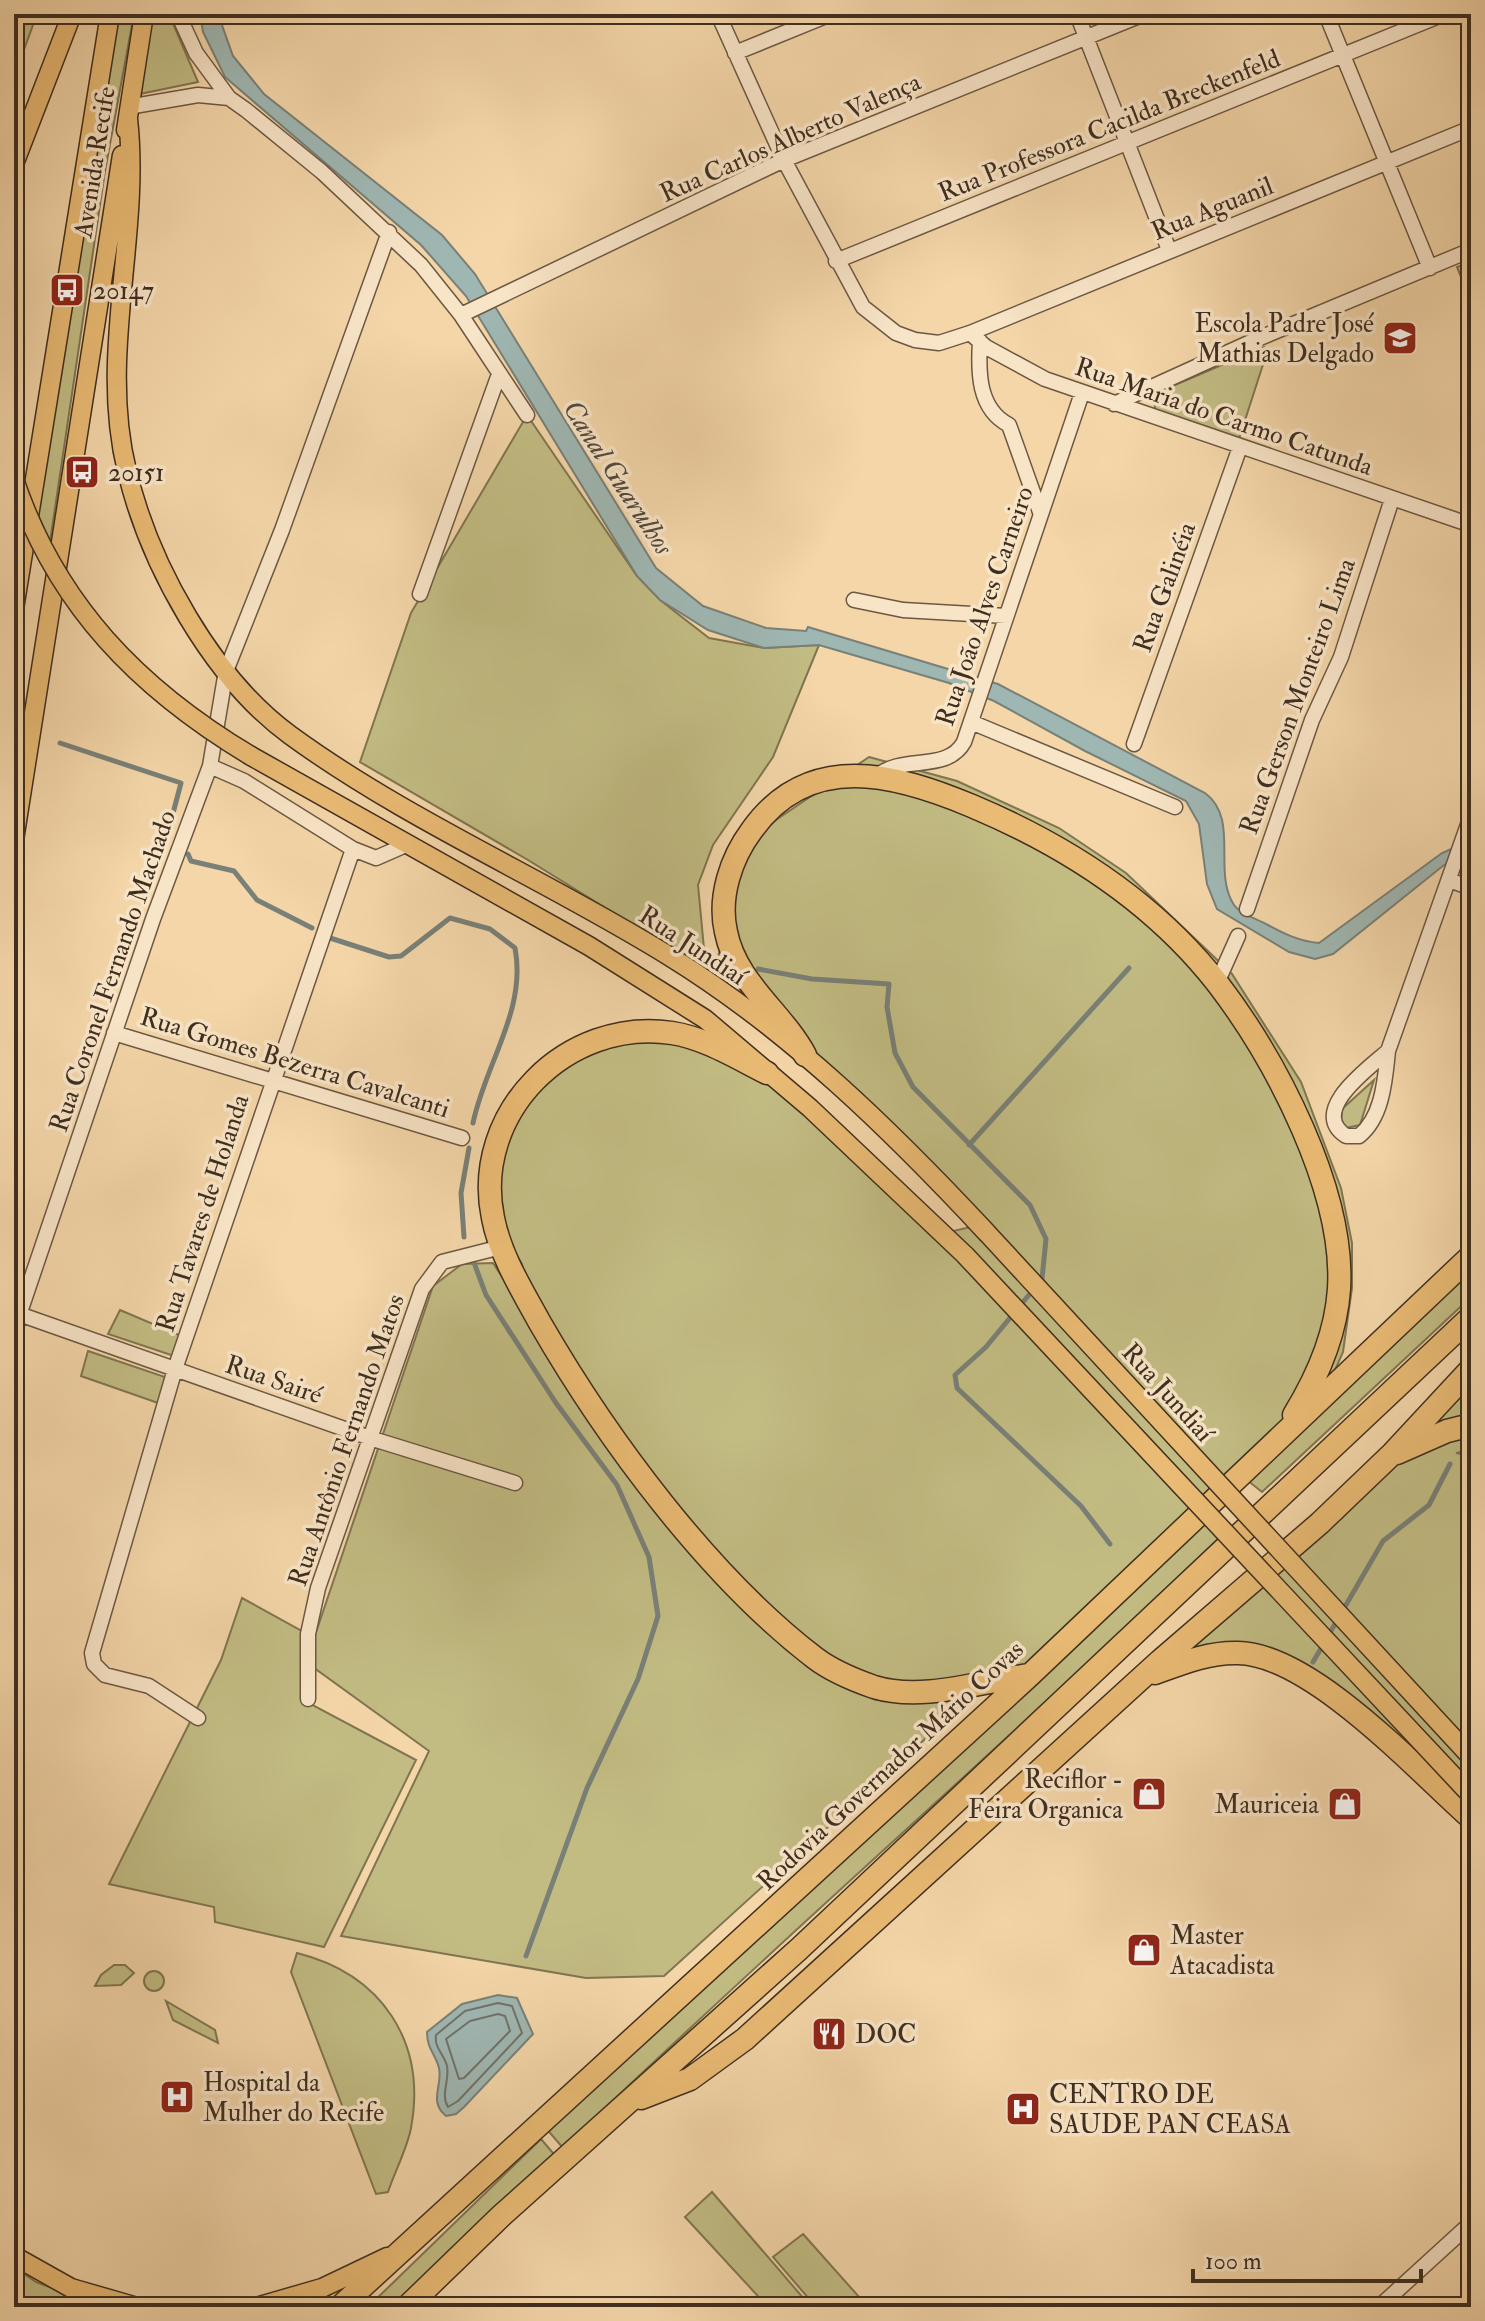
<svg xmlns="http://www.w3.org/2000/svg" width="1485" height="2321" viewBox="0 0 1485 2321" font-family="'IM FELL Double Pica',serif">
	<rect width="100%" height="100%" fill="#f4d6a9"/>
	<filter id="stains"><feTurbulence type="fractalNoise" baseFrequency=".0025" numOctaves="4"/><feColorMatrix values="0 0 0 0 .2 0 0 0 0 .09 0 0 0 0 .02 0 0 0 .5 -.17"/></filter>
	<radialGradient id="worn" r=".72"><stop offset=".6" stop-color="#630" stop-opacity="0"/><stop offset="1" stop-color="#630" stop-opacity=".3"/></radialGradient>
	<path fill="#c2bc83" stroke="#807551" stroke-width="2" d="M14,14h23l-23,63z
		M116,14h18l-29,157 -55,371 -16,-36z
		M148,14h21l29,68 -63,13z
		M1471,262v40l-14,-35z
		M1264,347l4,2 -30,93 -81,-29c-5,-8 -2,-18 6,-23z
		M527,415l110,161 23,24 49,38 55,10 55,-3 -46,112 -60,88 -15,40 8,85 -178,-110 -168,-98 51,-149z
		M869,757l88,24 102,47 67,45 106,101 69,108 40,106 11,55v45l-9,64 -19,43 -294,280 -103,16 -79,-14 -131,-113 -192,-268 -3,-32 -29,-45 -6,-78 72,-84 90,-25 119,43 177,158 30,-7 -211,-204 -47,-63 12,-34 4,-51 15,-25 25,-27z
		M1374,1080l-14,45 -14,3 -5,-6 1,-13z
		M493,1263l129,199 115,135 75,72 64,31 66,-2 36,-7 -314,285 -78,2 -245,-42 88,-185 -123,-89 127,-376 29,-22z
		M1471,1268v29l-209,195 -15,-12z
		M120,1310l59,25 -5,21 -66,-22z
		M88,1351l80,27 -10,25 -77,-27z
		M1471,1384v66l-15,3 15,3v373l-172,-164 -134,-9z
		M1202,1520l17,18c-215,208 -441,403 -656,610l-18,-21z
		M242,1598l60,33 -1,68 115,61 -92,187 -109,-25 -1,-15 -105,-23 112,-224z
		M297,1953c84,21 130,88 114,175 -4,21 -16,43 -23,64l-12,2 -85,-222z
		M114,1965h11l9,8 -13,12 -26,1 6,-11z
		M144 1981a10 10 0 1 1 20 0a10 10 0 1 1-20 0Z
		M166,2001l49,29 3,13 -45,-23z
		M541,2139l17,20 -155,148h-35z
		M712,2192l99,115h-43l-83,-90z
		M803,2234l65,73h-52l-43,-50z
		M14,2267l22,15 66,25h-88z"/>
	<path fill="#9fb7b3" stroke="#798078" stroke-width="2" d="M200,14h18l15,42 31,38 178,141 33,39 181,294 47,38 63,22 40,3 2,-4 190,57 207,109c35,26 7,78 29,112 6,9 23,14 32,19 19,10 32,17 53,19l123,-90 29,-13v13l-27,12 -111,89 -18,5 -26,-7 -72,-43 -10,-25 -8,-60 -13,-23 -101,-50 -91,-50 -45,-18 -130,-38 -55,3 -56,-18 -48,-30 -23,-24 -171,-280 -45,-51 -196,-168 -22,-45z
		M498,1995l19,3 16,36 -69,73 -8,7 -10,2c-18,-15 -3,-30 -7,-48 -4,-15 -12,-19 -12,-36l35,-28z"/>
	<g fill="none" stroke-linecap="round" stroke-linejoin="round">
		<path stroke="#6f7269" stroke-width="2" d="M498,2003l14,3 10,27 -64,68 -10,6c-8,-13 2,-26 -1,-41 -3,-12 -13,-18 -11,-31l29,-24z
			M498,2014l7,2 5,15 -46,47 -5,1 -13,-40 24,-18z"/>
		<path stroke="#798078" stroke-width="5" d="M60,743l121,40 -9,34
			M188,854l3,7 43,10 23,29 55,28
			M327,937l62,20 12,-1 49,-38 40,11 25,19c12,62 -30,116 -42,175
			M758,969l54,10 77,5 -2,23 8,46 18,34 117,118 16,34 -4,40 -56,68 -31,28 2,13 124,118 29,38
			M969,1145l160,-177
			M464,1237l-3,-44 8,-45
			M473,1260l13,35 70,108 61,82 32,72 9,59 -20,63 -51,109 -61,168
			M1328,1636l55,-95 46,-36 21,-41
			M1313,1662l10,-17"/>
		<g stroke="#6c5842" stroke-width="17">
			<path id="minor" d="M178,14l18,39 33,45
				M718,14l66,146 79,147 33,26 19,7 24,3 31,-10 501,-205
				M1077,14l92,236
				M1326,14l104,254
				M735,53l96,-39
				M128,107l70,-12 31,3 17,12 76,62 99,93 40,50 66,100
				M836,261l608,-247
				M461,315l323,-155 360,-146
				M970,333l16,14 59,32 426,146
				M980,341c-2,31 -2,68 29,84l31,87
				M1114,404l141,-64 216,-90
				M420,594l79,-220
				M854,600l49,10 103,6
				M971,722l204,85
				M1134,744l106,-297
				M210,766l34,15 109,68
				M877,776c26,-22 70,-3 87,-34l118,-349
				M1449,880l22,8
				M1247,909l65,-189 29,-63 51,-158
				M1217,983l21,-47
				M114,1033l348,105
				M1388,1051c-19,17 -80,60 -42,85h13c24,-19 26,-57 29,-85l83,-235
				M19,1314l354,125 142,44
				M14,1330l139,-411 57,-153 16,-95 56,-141 107,-298
				M308,1699v-65l10,-46 104,-299 20,-27 59,-15
				M198,1718l-49,-32 -44,-11 -11,-11 -2,-11 83,-284 178,-520 23,9 32,-14
				M1379,2307l92,-84
				M1466,2307l5,-4"/>
		</g>
		<g stroke="#3f2e1f" stroke-width="21">
			<path id="major" d="M128,119c13,117 -30,235 -1,352 22,93 85,207 163,264 118,86 255,144 379,221 120,74 223,175 318,277
				M126,130l18,-116
				M14,164l58,-150
				M14,609l96,-595
				M251,756l338,190 116,73 105,89 155,147
				M14,840l108,-685
				M14,2256l57,32 66,19
				M256,2307l66,-19 65,-31"/>
		</g>
		<g stroke="#3f2e1f" stroke-width="25">
			<path id="highway" d="M805,1055c-23,-43 -69,-72 -79,-123 -8,-35 5,-74 26,-102 57,-80 144,-56 220,-24 95,40 182,96 246,178 58,76 127,207 121,305 -3,46 -21,87 -45,126
				M767,1073c-30,-15 -62,-35 -95,-40 -105,-16 -201,80 -179,185 7,37 29,72 47,105 67,116 168,253 275,335 17,13 39,22 59,29 49,15 107,-6 156,-12
				M1397,1453l50,-22 24,-6
				M1155,1673c27,-10 54,-21 83,-20 73,1 179,117 233,165
				M641,2098l49,-19 55,-40 415,-378 160,-138 72,-69 79,-85
				M340,2307l690,-632 441,-419
				M407,2307l94,-91 298,-267 672,-632"/>
		</g>
		<use href="#minor" stroke="#f8e4c7" stroke-width="14"/>
		<use href="#major" stroke="#eabb74" stroke-width="18"/>
		<use href="#highway" stroke="#eabb74" stroke-width="22"/>
		<g stroke="#3f2e1f" stroke-width="21" stroke-linecap="butt">
			<path id="major-bridge" d="M14,479c42,126 125,210 237,277
				M987,1233l484,524
				M965,1255l506,540"/>
		</g>
		<use href="#major-bridge" stroke="#eabb74" stroke-width="18"/>
	</g>
	<defs>
		<g id="bus-square" transform="scale(1.8)"><rect x="-9" y="-9" width="18" height="18" rx="4" fill="#8f2418" stroke="#f8e4c7"/><path d="M-5-6H5V4H4V6H2V4H-2V6H-4V4H-5ZM-3.5-4V0h7V-4ZM-3.5 1.2v1.5H-2V1.2ZM2 1.2v1.5H3.5V1.2Z" fill="#fff"/></g>
		<g id="school-square" transform="scale(1.8)"><rect x="-9" y="-9" width="18" height="18" rx="4" fill="#8f2418" stroke="#f8e4c7"/><path d="M0-5L7-2L0 1L-7-2ZM-4 1L0 2.5L4 1V4Q0 6-4 4Z" fill="#fff"/></g>
		<g id="shop-square" transform="scale(1.8)"><rect x="-9" y="-9" width="18" height="18" rx="4" fill="#8f2418" stroke="#f8e4c7"/><path d="M-5-2.5h2.3a2.7 3.5 0 0 1 5.4 0H5L5.5 6h-11ZM-1.5-2.5h3a1.5 2.3 0 0 0-3 0Z" fill="#fff"/></g>
		<g id="restaurant-square" transform="scale(1.8)"><rect x="-9" y="-9" width="18" height="18" rx="4" fill="#8f2418" stroke="#f8e4c7"/><path d="M-5-6h1v4h1v-4h1v4h1v-4h1v5L-1.5 .5V6h-2V.5L-5-1ZM5-6V6H3V1.5H1.5Q1.5-4 5-6Z" fill="#fff"/></g>
		<g id="hospital-square" transform="scale(1.8)"><rect x="-9" y="-9" width="18" height="18" rx="4" fill="#8f2418" stroke="#f8e4c7"/><path d="M-5-5h3v3.5h4V-5h3V5h-3V1.5h-4V5h-3Z" fill="#fff"/></g>
	</defs>
	<g fill-rule="evenodd">
		<use href="#bus-square" x="67" y="290"/>
		<use href="#school-square" x="1400" y="338"/>
		<use href="#bus-square" x="82" y="472"/>
		<use href="#shop-square" x="1149" y="1794"/>
		<use href="#shop-square" x="1345" y="1804"/>
		<use href="#shop-square" x="1144" y="1950"/>
		<use href="#restaurant-square" x="829" y="2034"/>
		<use href="#hospital-square" x="177" y="2097"/>
		<use href="#hospital-square" x="1023" y="2109"/>
	</g>
	<g text-anchor="middle" stroke-width="7" stroke-linejoin="round" paint-order="stroke">
		<g font-size="26" fill="#3f2e1f" stroke="#f8e4c7">
			<text transform="translate(1109 125) rotate(-22)" y="9">Rua Professora Cacilda Breckenfeld</text>
			<text transform="translate(790 137) rotate(-24)" y="9">Rua Carlos Alberto Valença</text>
			<text transform="translate(94 162) rotate(-81)" y="9">Avenida Recife</text>
			<text transform="translate(1212 208) rotate(-22)" y="9">Rua Aguanil</text>
			<text transform="translate(1224 416) rotate(19)" y="9">Rua Maria do Carmo Catunda</text>
			<text transform="translate(1164 587) rotate(-70)" y="9">Rua Galinéia</text>
			<text transform="translate(984 606) rotate(-71)" y="9">Rua João Alves Carneiro</text>
			<text transform="translate(1297 696) rotate(-70)" y="9">Rua Gerson Monteiro Lima</text>
			<text transform="translate(693 945) rotate(33)" y="9">Rua Jundiaí</text>
			<text transform="translate(112 971) rotate(-71)" y="9">Rua Coronel Fernando Machado</text>
			<text transform="translate(295 1062) rotate(17)" y="9">Rua Gomes Bezerra Cavalcanti</text>
			<text transform="translate(202 1213) rotate(-72)" y="9">Rua Tavares de Holanda</text>
			<text transform="translate(274 1379) rotate(19)" y="9">Rua Sairé</text>
			<text transform="translate(1168 1392) rotate(48)" y="9">Rua Jundiaí</text>
			<text transform="translate(346 1440) rotate(-71)" y="9">Rua Antônio Fernando Matos</text>
			<text transform="translate(890 1765) rotate(-43)" y="9">Rodovia Governador Mário Covas</text>
		</g>
		<g font-size="26" fill="#3f2e1f" stroke="#f8e4c7" text-anchor="start">
			<text x="93" y="299">20147</text>
			<text x="1374" y="332" text-anchor="end">Escola Padre José<tspan x="1374" dy="30">Mathias Delgado</tspan></text>
			<text x="108" y="481">20151</text>
			<text x="1123" y="1788" text-anchor="end">Reciflor -<tspan x="1123" dy="30">Feira Organica</tspan></text>
			<text x="1319" y="1813" text-anchor="end">Mauriceia</text>
			<text x="1170" y="1944">Master<tspan x="1170" dy="30">Atacadista</tspan></text>
			<text x="855" y="2043">DOC</text>
			<text x="203" y="2091">Hospital da<tspan x="203" dy="30">Mulher do Recife</tspan></text>
			<text x="1049" y="2103">CENTRO DE<tspan x="1049" dy="30">SAUDE PAN CEASA</tspan></text>
		</g>
		<g font-size="28" font-style="italic" fill="#52493d" stroke="#f8e4c7">
			<text transform="translate(619 477) rotate(57)" y="10">Canal Guarulhos</text>
		</g>
	</g>
	<rect width="1485" height="2321" fill="none" stroke="#f4d6a9" stroke-width="48"/>
	<rect x="16" y="16" width="1453" height="2289" fill="none" stroke="#3f2e1f" stroke-width="4"/>
	<rect x="24" y="24" width="1437" height="2273" fill="none" stroke="#3f2e1f" stroke-width="2"/>
	<path d="M1193 2269v12h228v-12" fill="none" stroke="#3f2e1f" stroke-width="4"/>
	<text x="1205" y="2269" font-size="24" fill="#3f2e1f" stroke="#f8e4c7" stroke-width="6" paint-order="stroke">100 m</text>
	<rect width="100%" height="100%" filter="url(#stains)"/>
	<rect width="100%" height="100%" fill="url(#worn)"/>
</svg>
